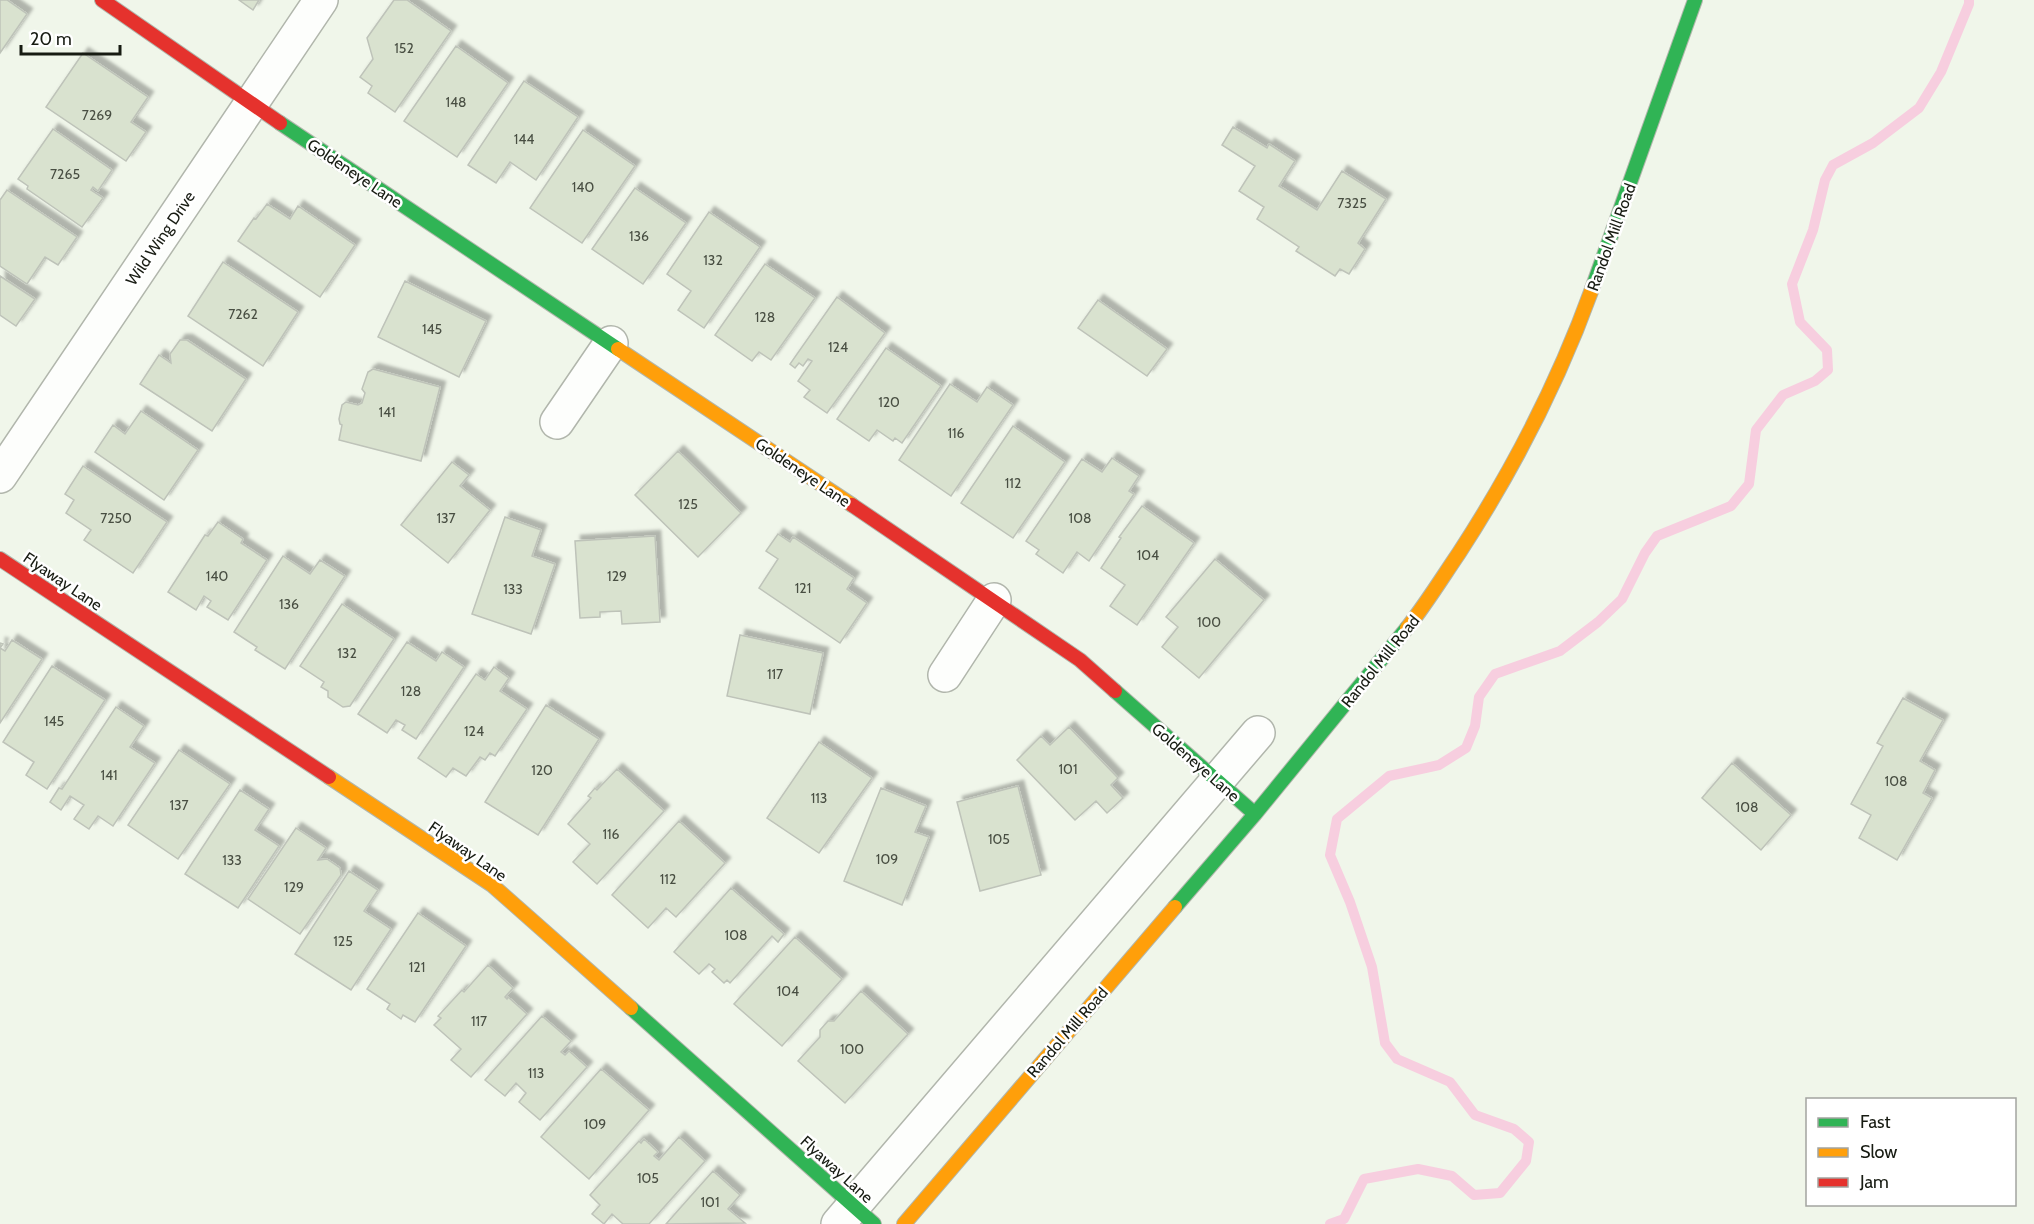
<svg xmlns="http://www.w3.org/2000/svg" width="2034" height="1224" viewBox="0 0 2034 1224" font-family="Cabin,sans-serif">
	<defs>
		<filter id="shadow"><feDropShadow dx="5.5" dy="-5.5" stdDeviation="1.5" flood-color="#0004"/></filter>
	</defs>
	<rect width="100%" height="100%" fill="#f0f6ea"/>
	<g fill="none" stroke-linecap="round" stroke-linejoin="round">
		<path stroke="#f7cedf" stroke-width="10" d="M1330,1224l14,-5 20,-40 54,-10 34,7 22,19 26,-2 26,-32 3,-19 -15,-13 -39,-14 -25,-33 -53,-23 -12,-16 -13,-76 -22,-65 -20,-47 7,-36 52,-43 50,-11 27,-17 9,-22 4,-29 16,-23 65,-23 38,-29 24,-23 23,-46 12,-17 74,-30 18,-22 7,-54 27,-35 32,-14 13,-11 -1,-20 -27,-28 -8,-38 21,-54 12,-50 8,-15 40,-22 46,-35 22,-36 28,-68v-4"/>
	</g>
	<path fill="#d9e2cf" stroke="#bec3b9" stroke-width="1.5" filter="url(#shadow)" d="M0,0h7l20,14 -27,39z
		M239,0h20l-6,10z
		M394,0h13l44,31 -56,81 -27,-19 4,-7 -12,-9 13,-18 -6,-21z
		M456,46l52,37 -51,74 -53,-36z
		M83,53l65,44 -17,25 15,10 -20,29 -80,-54z
		M524,81l54,36 -42,63 -26,-18 -14,21 -28,-18z
		M1233,127l34,21 2,-4 26,17 -16,25 38,24 25,-39 44,28 -28,44 7,6 -16,25 -9,-5 -5,7 -39,-25 3,-4 -42,-28 7,-12 -25,-16 16,-25 -33,-21z
		M53,129l59,41 -14,21 -5,-4 -2,3 12,8 -21,29 -55,-38 1,-3 -10,-7z
		M583,130l52,36 -53,77 -52,-35z
		M635,188l51,35 -43,61 -51,-35z
		M7,190l70,47 -19,28 -13,-8 -18,27 -27,-18v-66z
		M267,204l23,15 8,-13 57,39 -35,52 -82,-56 16,-23 2,1z
		M709,212l51,35 -56,81 -26,-18 13,-19 -24,-17z
		M223,262l75,50 -35,54 -75,-50z
		M765,264l50,34 -44,62 -12,-8 -7,9 -37,-26z
		M0,276l35,23 -19,27 -16,-11z
		M405,281l81,40 -27,56 -81,-40z
		M837,297l48,36 -58,80 -23,-16 6,-7 -12,-9 14,-20 -4,-2 -5,7 -4,-3 -4,5 -5,-4z
		M1098,300l69,49 -20,27 -69,-48z
		M180,340h7l59,39 -34,52 -72,-47 19,-29 12,8 -1,-9z
		M886,348l55,38 -39,57 -7,-5 -2,3 -16,-11 -8,11 -32,-22z
		M373,369l67,18 -19,74 -82,-21 3,-15 -2,-1 -1,-5 3,-14 4,-3 12,3 4,-2 3,-10 -3,-4 6,-17z
		M950,384l27,18 10,-15 26,18 -62,91 -52,-36z
		M141,411l57,39 -34,50 -69,-48 18,-27 12,9z
		M1013,426l52,36 -52,76 -52,-35z
		M678,451l63,62 -43,44 -63,-62z
		M1112,458l27,18 -10,15 5,3 -45,67 -12,-9 -14,21 -27,-19 3,-4 -13,-9 56,-82 20,13z
		M452,462l17,13 -9,11 30,24 -42,53 -47,-38z
		M83,466l84,56 -34,51 -49,-33 7,-10 -25,-17 8,-13 -9,-6z
		M1142,506l52,37 -57,82 -27,-19 15,-21 -24,-17 20,-30 -2,-1z
		M505,517l36,13 -9,26 23,8 -24,70 -59,-20z
		M218,522l25,17 -2,4 26,17 -39,60 -21,-13 4,-6 -7,-5 -8,14 -28,-18 37,-57 3,1z
		M778,534l12,8 3,-5 61,41 -7,11 20,14 -27,40 -81,-55 19,-29 -12,-8z
		M655,536l5,86 -38,2 -1,-13 -21,1v5l-20,1 -5,-77z
		M283,556l27,18 10,-14 25,16 -60,93 -30,-19 2,-3 -23,-15z
		M1215,559l49,41 -65,78 -37,-31 16,-20 -12,-10z
		M342,604l52,35 -44,67 -7,1 -15,-10v-6l-7,-4 3,-5 -24,-16z
		M740,635l83,18 -13,61 -83,-18z
		M12,640l30,19 -42,64v-80l3,1 -3,4 5,3z
		M407,642l29,19 6,-9 22,15 -48,72 -14,-9 3,-5 -9,-5 -9,13 -29,-19z
		M52,666l53,34 -58,89 -21,-14 8,-13 -31,-20z
		M494,667l15,11 -9,13 27,18 -32,47 -5,-3 -5,7 -5,-3 -14,19 -13,-8 -7,9 -28,-19 58,-84 9,6z
		M1903,698l40,22 -23,41 15,9 -12,23 9,5 -35,62 -38,-22 12,-23 -20,-11 32,-58 -6,-3z
		M546,705l53,34 -61,96 -53,-33z
		M116,707l28,19 -14,21 25,16 -42,63 -15,-10 -9,13 -15,-10 10,-14 -14,-9 -9,14 -11,-8 9,-14 3,1z
		M1069,727l49,51 -7,7 12,13 -16,15 -11,-12 -21,19 -58,-60 24,-24 9,9z
		M819,742l53,36 -53,75 -52,-35z
		M179,750l51,34 -52,75 -50,-34z
		M1732,763l59,52 -30,35 -59,-52z
		M617,769l47,42 -67,73 -24,-22 17,-18 -22,-20 23,-26 -3,-2 7,-8 2,2z
		M1018,786l23,89 -61,16 -23,-89z
		M881,788l45,18 -11,26 14,5 -27,68 -58,-24z
		M240,790l29,19 -14,21 24,16 -41,62 -53,-34z
		M679,821l46,42 -49,54 -10,-9 -18,20 -36,-33z
		M296,828l30,20 -8,12 9,-1 13,9 1,7 -41,59 -52,-35z
		M349,871l29,19 -14,21 27,18 -40,61 -56,-36z
		M731,888l53,46 -6,8 -6,-6 -42,47 -3,-3 -3,3 -12,-11 3,-3 -6,-5 -10,10 -25,-22z
		M418,913l48,33 -51,76 -12,-7 -2,4 -14,-10 3,-5 -23,-15z
		M795,937l47,42 -60,67 -48,-42z
		M488,965l25,23 -8,9 2,2 1,-2 19,17 -56,63 -20,-17 10,-11 -27,-24 7,-7 -3,-2 24,-26 2,2z
		M861,991l47,43 -63,69 -47,-42 22,-24v-7l8,-9h6z
		M542,1016l29,25 -10,11 4,3 4,-4 18,16 -47,53 -21,-18 7,-9 -10,-10 -11,13 -20,-16z
		M601,1069l48,41 -60,69 -48,-42z
		M679,1137l26,24 -56,63h-26l-11,-10 -8,10 -12,-10 8,-9 -10,-10 49,-54 2,2 3,-4 14,13 -4,4 5,4z
		M713,1171l27,24 -12,14 17,14 -79,1z"/>
	<g fill="none" stroke-linecap="round" stroke-linejoin="round">
		<g stroke="#b1b6ac" stroke-width="36">
			<path id="street" d="M557,422l54,-79
				M0,476l321,-476
				M945,675l49,-75
				M838,1224l420,-491"/>
		</g>
		<g stroke="#b1b6ac" stroke-width="16">
			<path id="fast" d="M280,123l338,226
				M1592,289l103,-289
				M1115,691l140,123
				M1175,907l80,-93 152,-186
				M631,1008l243,216"/>
		</g>
		<g stroke="#b1b6ac" stroke-width="16">
			<path id="slow" d="M618,349l234,156
				M1407,628c19,-24 35,-50 52,-75 54,-83 99,-170 133,-264
				M329,777l163,108 139,123
				M904,1224l271,-317"/>
		</g>
		<g stroke="#b1b6ac" stroke-width="16">
			<path id="jam" d="M102,0l178,123
				M852,505l228,155 35,31
				M0,559l329,218"/>
		</g>
		<use href="#street" stroke="#fdfefc" stroke-width="33"/>
		<use href="#fast" stroke="#30b455" stroke-width="14"/>
		<use href="#slow" stroke="#ff9f0a" stroke-width="14"/>
		<use href="#jam" stroke="#e5322d" stroke-width="14"/>
	</g>
	<g text-anchor="middle" stroke-width="5" stroke-linejoin="round" paint-order="stroke">
		<g font-size="14" fill="#484e42">
			<text x="404" y="53">152</text>
			<text x="456" y="107">148</text>
			<text x="97" y="120">7269</text>
			<text x="524" y="144">144</text>
			<text x="65" y="179">7265</text>
			<text x="583" y="192">140</text>
			<text x="1352" y="208">7325</text>
			<text x="639" y="241">136</text>
			<text x="713" y="265">132</text>
			<text x="243" y="319">7262</text>
			<text x="765" y="322">128</text>
			<text x="432" y="334">145</text>
			<text x="838" y="352">124</text>
			<text x="889" y="407">120</text>
			<text x="387" y="417">141</text>
			<text x="956" y="438">116</text>
			<text x="1013" y="488">112</text>
			<text x="688" y="509">125</text>
			<text x="116" y="523">7250</text>
			<text x="446" y="523">137</text>
			<text x="1080" y="523">108</text>
			<text x="1148" y="560">104</text>
			<text x="217" y="581">140</text>
			<text x="617" y="581">129</text>
			<text x="803" y="593">121</text>
			<text x="513" y="594">133</text>
			<text x="289" y="609">136</text>
			<text x="1209" y="627">100</text>
			<text x="347" y="658">132</text>
			<text x="775" y="679">117</text>
			<text x="411" y="696">128</text>
			<text x="54" y="726">145</text>
			<text x="474" y="736">124</text>
			<text x="1068" y="774">101</text>
			<text x="542" y="775">120</text>
			<text x="109" y="780">141</text>
			<text x="1896" y="786">108</text>
			<text x="819" y="803">113</text>
			<text x="179" y="810">137</text>
			<text x="1747" y="812">108</text>
			<text x="611" y="839">116</text>
			<text x="999" y="844">105</text>
			<text x="887" y="864">109</text>
			<text x="232" y="865">133</text>
			<text x="668" y="884">112</text>
			<text x="294" y="892">129</text>
			<text x="736" y="940">108</text>
			<text x="343" y="946">125</text>
			<text x="417" y="972">121</text>
			<text x="788" y="996">104</text>
			<text x="479" y="1026">117</text>
			<text x="852" y="1054">100</text>
			<text x="536" y="1078">113</text>
			<text x="595" y="1129">109</text>
			<text x="648" y="1183">105</text>
			<text x="710" y="1207">101</text>
		</g>
		<g font-size="16" fill="#171b12" stroke="#fff">
			<text transform="translate(355 173) rotate(34)" y="6">Goldeneye Lane</text>
			<text transform="translate(1611 237) rotate(-70)" y="6">Randol Mill Road</text>
			<text transform="translate(160 238) rotate(-56)" y="6">Wild Wing Drive</text>
			<text transform="translate(803 472) rotate(34)" y="6">Goldeneye Lane</text>
			<text transform="translate(63 581) rotate(34)" y="6">Flyaway Lane</text>
			<text transform="translate(1380 661) rotate(-51)" y="6">Randol Mill Road</text>
			<text transform="translate(1196 762) rotate(41)" y="6">Goldeneye Lane</text>
			<text transform="translate(468 851) rotate(35)" y="6">Flyaway Lane</text>
			<text transform="translate(1067 1032) rotate(-49)" y="6">Randol Mill Road</text>
			<text transform="translate(837 1169) rotate(42)" y="6">Flyaway Lane</text>
		</g>
	</g>
	<rect x="1806" y="1098" width="210" height="108" fill="#ffffff" stroke="#a2a4a0" stroke-width="1.5"/>
	<rect x="1818" y="1118" width="30" height="9" fill="#30b455" stroke="#a2a4a0" stroke-width="1.5"/>
	<text x="1860" y="1128" font-size="18" fill="#171b12">Fast</text>
	<rect x="1818" y="1148" width="30" height="9" fill="#ff9f0a" stroke="#a2a4a0" stroke-width="1.5"/>
	<text x="1860" y="1158" font-size="18" fill="#171b12">Slow</text>
	<rect x="1818" y="1178" width="30" height="9" fill="#e5322d" stroke="#a2a4a0" stroke-width="1.5"/>
	<text x="1860" y="1188" font-size="18" fill="#171b12">Jam</text>
	<path d="M21 45v9h99v-9" fill="none" stroke="#171b12" stroke-width="3"/>
	<text x="30" y="45" font-size="18" fill="#171b12" stroke="#ffffff" stroke-width="4.5" paint-order="stroke">20 m</text>
</svg>
